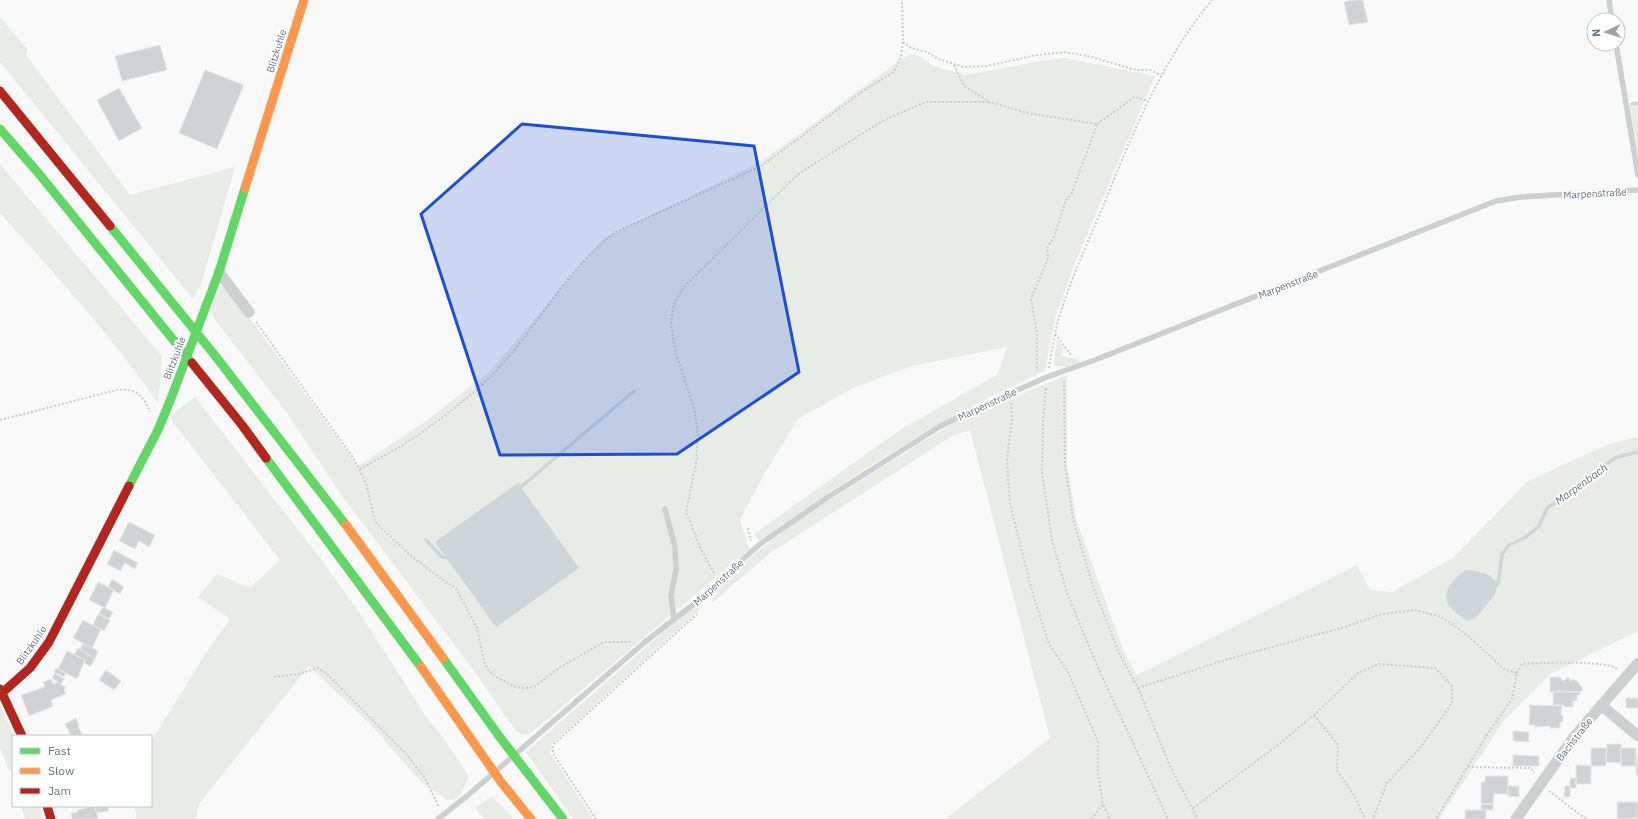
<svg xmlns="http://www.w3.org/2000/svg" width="1638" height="819" viewBox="0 0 1638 819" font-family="'IBM Plex Sans',sans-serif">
	<rect width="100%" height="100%" fill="#f9f9f9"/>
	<path fill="#e8ebe6" d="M0,17l28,33 -2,5 104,140 105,-28 -34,118 -8,14 -193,-237z
		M909,54h5l7,3 12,9 32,9 76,-14 23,-3 91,18 -80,187 -20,55 -10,53c-102,45 -195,106 -286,170l-5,-7 146,-104 98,-56 9,-27 -95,19 -57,21 -57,32 -35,57 -23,44 9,29 -218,184 -8,2 -7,-4 -45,-64 -129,-171 -58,-87 -71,-92 -1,-9 8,-21 6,-1 132,180 67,-44 65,-51 114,-133 158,-77z
		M1638,103v54l-9,-52z
		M0,164l162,192 -4,47c-47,-68 -103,-129 -158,-190z
		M1057,340l6,7 -2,9 17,3 2,3 -13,5 -14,-2z
		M1067,375v89l9,55 48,133 13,23 220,-110 13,25 22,2 61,-34 75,-77 81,-37 29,-7v194l-88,43 -47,48 -64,97h-494l105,-81 -80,-308 -18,6 -182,117 -58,50v-4l11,-16 34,-31 34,-27 27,-18 138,-86z
		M195,397l125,161 39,54 68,106 17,21 25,37 -9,20 -7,4 -7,-1 -25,-17 -48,-55 -64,-61 -110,138 -3,15h-61l2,-1 -3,-12h17v-65l57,-91 22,-31 -32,-22 19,-23 33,14 30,-28 -111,-143z
		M702,607l-6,6 -145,132 -1,8 43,66h-20l-47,-67 158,-138 8,-5z
		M0,704l14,32h-1v34h-4l-9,-22z
		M492,796l22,23h-29l-10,-11z
		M21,806h19l3,13h-18z"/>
	<path fill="#ced6d9" d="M518,483l61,85 -83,59 -61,-85z
		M1466,570c16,2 22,2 32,14l-3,10 -19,24 -9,3c-6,-5 -15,-10 -19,-17 -7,-14 9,-28 18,-34z"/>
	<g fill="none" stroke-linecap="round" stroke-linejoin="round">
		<path stroke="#ced6d9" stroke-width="3.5" d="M1632,104l6,-1
			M520,492l1,-5 113,-96
			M426,540l16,17 9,1
			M1498,584l4,-30 7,-9 17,-8 13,-11 8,-18 23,-15 7,-8 17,-13 23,-15 21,-5"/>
	</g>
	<path fill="#d0d2d3" stroke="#e8e8e8" d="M1354,0h9l5,22 -19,3 -5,-23z
		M160,45l7,25 -45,11 -7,-25z
		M205,70l39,15 -27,64 -38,-16z
		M119,88l23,40 -23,13 -22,-41z
		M129,522l26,13 -6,12 -10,-6 -4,8 -16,-8z
		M114,550l24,13 -3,6 -10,-6 -5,8 -13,-7z
		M112,579l12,8 -4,7 -12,-7z
		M98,582l16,8 -9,18 -16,-8z
		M103,607l10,5 -4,7 -10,-5z
		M98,614l12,6 -6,11 -11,-6z
		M83,620l18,9 -9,19 -19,-10z
		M83,643l15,8 -3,8 -15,-10z
		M78,648l17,11 -5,8 -6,-5 1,-2 -11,-5z
		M67,651l18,9 -8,19 -19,-10z
		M56,668l10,5 -2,4 -10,-5z
		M106,670l15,11 -7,9 -15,-10z
		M55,673l9,6 -3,5 -9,-6z
		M1550,677h10l3,4 5,-4 3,4 1,-2 5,2 6,8 -3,3h-30z
		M51,679l2,5 5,-2 8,6 -2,1 2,5 -15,6 2,6 -4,2 -20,8 -8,-21 24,-8 -2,-5z
		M1553,691l24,1h3v3h-3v6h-4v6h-9v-2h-11z
		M1626,698h12v10h-12z
		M1530,705l32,1 -1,9h2v7h-3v6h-10v-2l-15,1v-2h-6z
		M76,718l3,7 -1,1 5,10h-12l-6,-12z
		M1513,731l16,1v10l-16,-1z
		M1607,744h14v19l-15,-1z
		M1591,748h15v18h-15z
		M1621,748h15v18h-15z
		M1513,755l26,1v10h-26z
		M1636,757h2v18h-2z
		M1576,765l15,1v18h-15z
		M1485,776h23v18h-14l-1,10h-12v-22h4z
		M1570,778h6v10h-6z
		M1508,786h11v11l-11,-1z
		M1565,786h5v11h-6z
		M1617,802h21v16l-21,1z
		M1481,804h12v6h-12z
		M95,806l3,13h-26l-1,-6 7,-1 -1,-2z
		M95,806h13l1,5 -13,2z
		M1465,810h21v9h-21z"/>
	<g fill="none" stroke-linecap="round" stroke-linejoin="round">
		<path stroke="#cbcccd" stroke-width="2" stroke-dasharray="2 2" stroke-linecap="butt" d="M903,42l8,6 16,4 11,7 26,8 22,-1 51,-11 27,-3 28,5 44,13h14l11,5
			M954,65l10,21 26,16 37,11 70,11 -25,69 -6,7 -12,37 -7,11 1,10 -17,41 6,34v38
			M1097,124l38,-27 13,4
			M256,322l98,137 12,24 9,39 35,33 31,24 15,9 21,40 8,37 5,7 8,6 15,8 10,2 11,-1 25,-19 45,-26h26
			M1055,334l17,22
			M1049,368c3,-18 6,-37 11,-54 12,-38 29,-74 44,-110 29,-72 58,-144 108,-204
			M1064,381l1,84 8,54 19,65 27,69 19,35 32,78 28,53
			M1046,388l-3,33 -1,52 10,67 14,50 29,71 73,158
			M1011,403l1,16 -5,41 3,44 22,87 17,53 19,28 30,70v32l5,30
			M0,420l116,-30c19,-2 27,4 34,22
			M360,469c19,-11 40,-21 58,-34 31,-22 65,-48 90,-77 34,-41 63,-92 106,-125l147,-67 102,-75 28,-17 5,-6 5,-12 2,-14 -1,-42
			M748,528l3,13
			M714,573l-13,-24 -15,-37 10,-49 2,-30 -4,-25 -19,-58 -4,-26 2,-16 5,-12 7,-10 113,-112 86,-54 42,-18h64
			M1517,673l5,-9c16,-1 86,-4 95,5
			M274,677l25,-3 19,-6 8,5 81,82 18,23 14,29
			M1138,688l87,-28 120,-33 37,-13 33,-4 26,7 17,11 18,15 28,26 13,4 -5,26 -26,37 -50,83
			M1314,715l24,30 -1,25 18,27 10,22
			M1468,767l63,1 3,5
			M1549,791l37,28
			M1193,808l85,-63 36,-30 44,-42 21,-9 56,4 17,18v17l-31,44 -34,36 -14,36
			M596,819l-42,-64 -2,-7 2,-4 143,-130
			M1092,819l11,-15 7,15"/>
		<path stroke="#cecfd0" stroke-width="5.5" d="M1609,0l3,20
			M1616,44l22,131
			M665,509l10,38 1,22 -5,27 3,24
			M438,819l29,-23 178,-154 59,-46 14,-15 42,-37 65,-45 114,-72 23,-12 85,-38 48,-17 401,-159 25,-4 117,-7"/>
		<path stroke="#cecfd0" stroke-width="11" d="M219,272l30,40
			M1601,705l37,31
			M1516,819l58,-82 64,-74"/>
		<path stroke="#63d668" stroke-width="9" d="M0,129l40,46 152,188
			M110,226l103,127 133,172
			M266,458l155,209
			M129,486l29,-56 12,-29 49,-129 26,-84
			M443,658l56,78 64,83"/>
		<path stroke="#ff974d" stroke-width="9" d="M245,188l59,-188
			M346,525l97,133
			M421,667l80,115 30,37"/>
		<path stroke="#b3261e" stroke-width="9" d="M0,91l110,135
			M192,363l50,62 24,33
			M0,689l22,47
			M2,693l28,-25 19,-26 80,-156
			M47,806l4,13"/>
	</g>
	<path fill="#1d4ed8" fill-opacity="0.2" stroke="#1d4ed8" stroke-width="3" stroke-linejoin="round" d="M522,124l232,22 45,226 -122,82 -177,1 -79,-241z"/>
	<g text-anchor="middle" stroke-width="4" stroke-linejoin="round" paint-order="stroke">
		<g font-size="10" fill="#657683" stroke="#fff">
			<text transform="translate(276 51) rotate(-73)" y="4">Blitzkuhle</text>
			<text transform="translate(1595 193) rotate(-3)" y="4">Marpenstraße</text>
			<text transform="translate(1288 284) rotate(-21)" y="4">Marpenstraße</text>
			<text transform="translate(174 358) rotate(-69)" y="4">Blitzkuhle</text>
			<text transform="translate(987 404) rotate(-25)" y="4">Marpenstraße</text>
			<text transform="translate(718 582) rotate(-42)" y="4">Marpenstraße</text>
			<text transform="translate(31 645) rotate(-55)" y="4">Blitzkuhle</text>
			<text transform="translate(1574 739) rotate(-52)" y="4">Bachstraße</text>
		</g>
		<g font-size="11" font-style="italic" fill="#60757c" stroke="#fff">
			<text transform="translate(1581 484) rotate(-36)" y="4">Marpenbach</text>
		</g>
	</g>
	<rect x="12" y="735" width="140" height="72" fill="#ffffff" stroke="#c1c8cd"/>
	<rect x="20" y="748" width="20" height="6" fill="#63d668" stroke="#c1c8cd"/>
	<text x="48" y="755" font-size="12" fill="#657683">Fast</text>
	<rect x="20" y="768" width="20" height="6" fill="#ff974d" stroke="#c1c8cd"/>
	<text x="48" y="775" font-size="12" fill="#657683">Slow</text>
	<rect x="20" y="788" width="20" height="6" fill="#b3261e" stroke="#c1c8cd"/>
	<text x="48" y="795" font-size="12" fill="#657683">Jam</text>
	<g transform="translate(1606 32) rotate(266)"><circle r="19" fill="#ffffff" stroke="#c1c8cd"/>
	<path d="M0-3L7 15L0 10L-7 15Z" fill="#99a4ac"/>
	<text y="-6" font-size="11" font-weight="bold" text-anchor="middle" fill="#657683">N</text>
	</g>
</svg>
